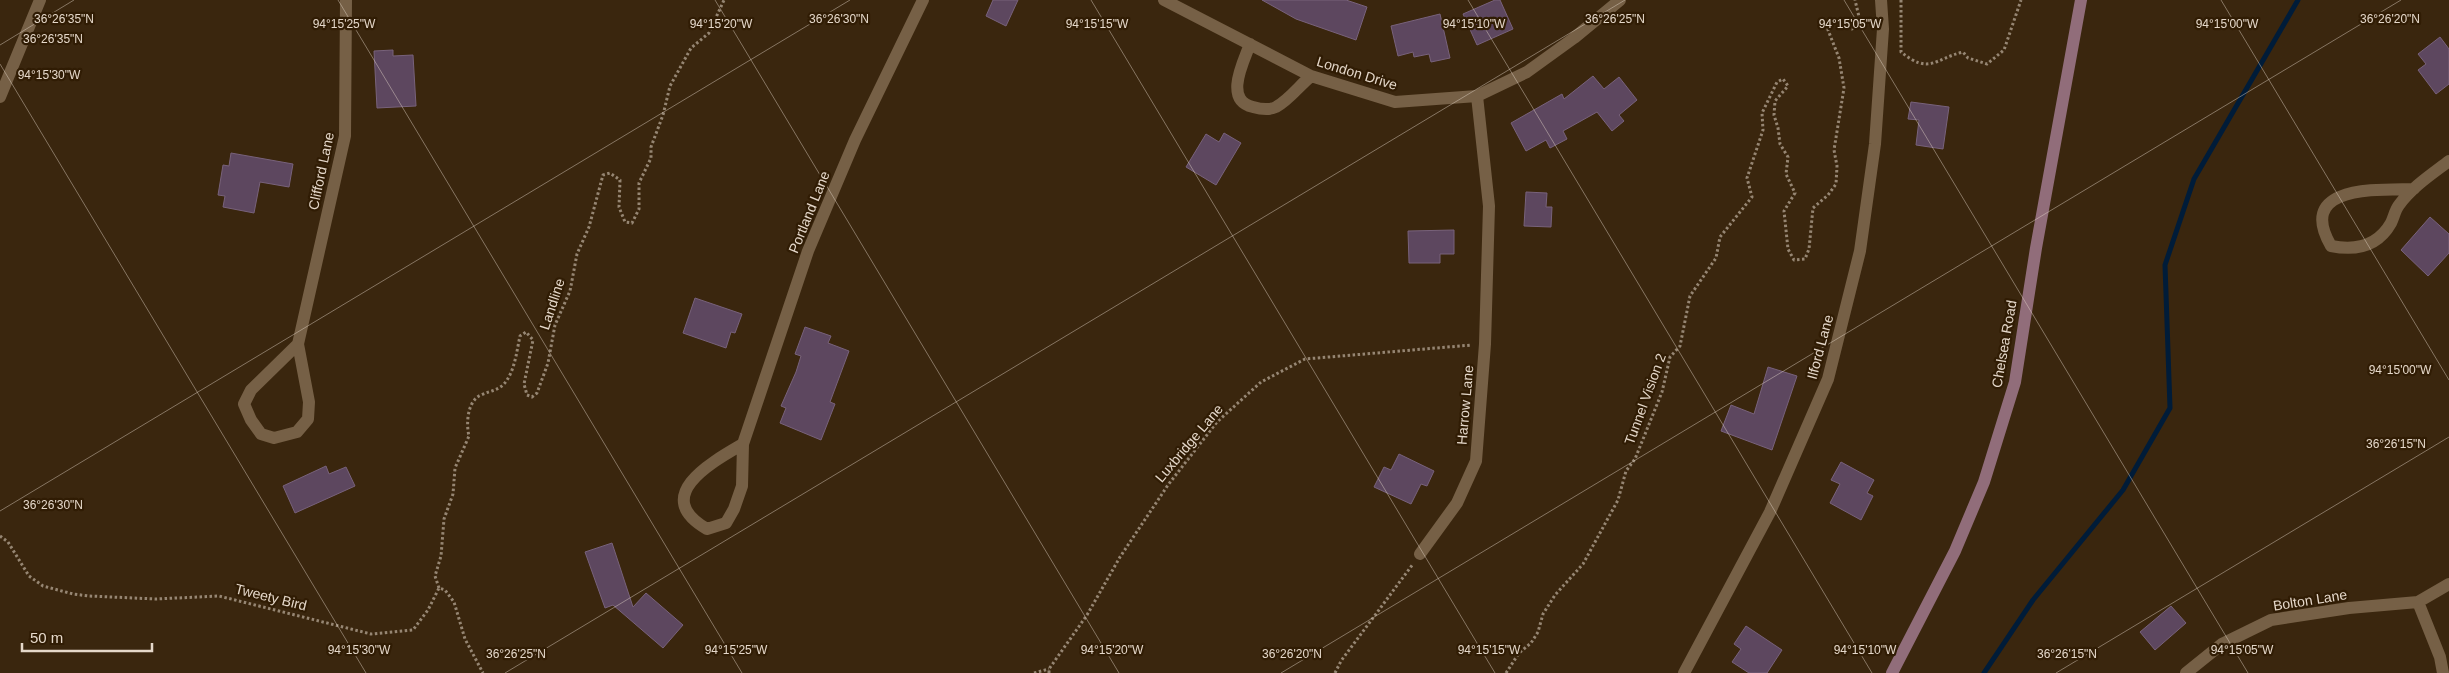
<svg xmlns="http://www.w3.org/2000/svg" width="2449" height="673" viewBox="0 0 2449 673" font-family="Arial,sans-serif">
	<rect width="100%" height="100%" fill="#3a260e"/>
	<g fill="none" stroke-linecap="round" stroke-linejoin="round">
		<path stroke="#001c39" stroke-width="5" d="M1984,673l49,-73 90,-110 47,-82 -5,-143 29,-86 104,-179"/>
	</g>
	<path fill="#5d475f" stroke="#78627b" d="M993,0h25l-12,26 -20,-10z
		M1262,0h84l21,7 -11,33 -60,-21z
		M1495,0h5l13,29 -36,16 -14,-31z
		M1440,14l10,44 -19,4 -2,-8 -15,3 -1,-5 -15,4 -7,-30z
		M2440,37l9,12v35l-13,10 -18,-24 8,-6 -8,-10z
		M393,50v6l20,-1 3,51 -39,2 -3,-57z
		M1593,76l11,13 15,-12 18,23 -18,15 5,6 -12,10 -15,-19 -34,19 4,8 -17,9 -4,-8 -20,11 -15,-28 51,-29 2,5z
		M1911,102l38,5 -6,42 -27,-4 3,-25 -11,-1z
		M1224,133l17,10 -25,42 -30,-18 20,-33 13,8z
		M231,153l62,11 -4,23 -29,-5 -6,31 -31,-6 2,-11 -7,-1 5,-30 6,1z
		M1526,192l21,1 -1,14h6l-1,20 -27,-1z
		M2430,217l19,17v19l-21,23 -27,-26z
		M1454,230v24h-14v9h-31l-1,-32z
		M695,298l47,16 -7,19 -4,-1 -5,16 -43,-15z
		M805,327l26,9 -3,7 21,8 -19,51 5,2 -14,36 -41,-17 6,-15 -5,-2 15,-34 5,-16 -6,-2z
		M1768,367l29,9 -25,74 -51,-19 10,-26 23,9z
		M1399,454l35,17 -7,15 -6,-2 -10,20 -37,-17 10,-20 7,3z
		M1841,462l33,18 -7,13 6,3 -12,24 -31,-17 10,-19 -9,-4z
		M326,466l3,8 17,-7 9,19 -60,27 -12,-27z
		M612,543l21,64 13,-14 37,32 -20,23 -50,-43 -8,3 -20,-56z
		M2171,606l15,17 -31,27 -15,-18z
		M1746,626l36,24 -15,23h-18l-17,-11 9,-13 -7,-5z"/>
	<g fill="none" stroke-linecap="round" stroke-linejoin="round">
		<path stroke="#968673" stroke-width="3" stroke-dasharray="2.5 2.5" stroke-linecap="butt" d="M1901,0v52c29,23 33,7 62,0l5,6 19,6 17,-14 17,-50
			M0,536l8,6 21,34 14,10 30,8 16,2 67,3 63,-3 152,38 42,-4 15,-20 11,-22 6,2 9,12 11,37 18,34
			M439,588l-4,-12 6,-20 3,-37 9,-25 2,-26 14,-32c-3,-12 -2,-35 12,-41 10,-5 19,-4 26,-15 8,-12 10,-30 13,-44l6,-4 7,8 -9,44 3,11 5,2 5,-4 11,-30 7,-38 15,-34 7,-37 12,-27 14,-52 7,-2 10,7 -1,27 6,15 7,1 7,-14v-26l12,-25v-11l12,-32 7,-29 21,-38 18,-15 15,-33
			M1034,673l15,-4
			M1049,673v-4l38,-54 33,-58 48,-72 49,-63 44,-40 44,-23 167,-14
			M1335,673l6,-12 72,-97
			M1506,673l13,-20 12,-10 7,-11 5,-18 12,-19 28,-31 35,-64 8,-29 9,-12 27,-67 8,-35 10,-11 10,-50 26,-38 4,-21 32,-40 -5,-19 16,-48 -1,-17 15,-31 6,-3 5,7 -13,15 -1,14 4,13 2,16 8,13 -2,17 9,19 -11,18 4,38 6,11 11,-1 4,-10 4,-41 15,-13 8,-11 1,-18 -3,-16 10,-62 -5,-30 -11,-28v-7l10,-3 14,9 9,-4 -6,-25"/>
		<path stroke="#766046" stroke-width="12" d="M1164,0l147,76 84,26 82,-6 50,-24 47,-34 46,-38
			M1250,44c-6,17 -27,56 3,63 7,2 17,3 23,0 13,-7 24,-22 35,-31
			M0,97l40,-97
			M2414,189c-35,1 -119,-5 -83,57 25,5 47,0 60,-23 3,-6 4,-13 8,-18 13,-18 33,-31 50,-44
			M298,344l-47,46 -7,14 7,16 10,14 13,4 23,-6 11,-13 1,-17 -11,-58 47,-208 1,-136
			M743,444c-31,18 -93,52 -36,85l19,-6 8,-14 8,-23 1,-42 65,-193 47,-111 68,-140
			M1420,554l37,-51 19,-42 9,-117 4,-138 -12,-110
			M2418,602l22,55 3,16
			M1684,673l86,-161 58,-133 32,-128 15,-107 8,-115 -2,-29
			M2186,673l36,-29 49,-24 78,-12 69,-6 31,-18"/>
		<path stroke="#916d7a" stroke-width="12" d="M1892,673l63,-122 29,-69 31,-100 21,-134 45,-248"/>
	</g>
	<path fill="none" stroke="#e5d8ca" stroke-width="1" stroke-opacity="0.45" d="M338,0l404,673M715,0l404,673M1091,0l404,673M1468,0l404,673M1844,0l404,673M2221,0l228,380M0,45l74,-45M0,64l366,609M0,511l850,-511M505,673l1120,-673M1281,673l1120,-673M2056,673l393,-236"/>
	<g text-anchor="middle" stroke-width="4.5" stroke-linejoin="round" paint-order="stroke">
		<g font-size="14" fill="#e5d8ca" stroke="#301c04">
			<text transform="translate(1357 73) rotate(17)" y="5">London Drive</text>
			<text transform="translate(321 171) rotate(-78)" y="5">Clifford Lane</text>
			<text transform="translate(809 212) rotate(-68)" y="5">Portland Lane</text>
			<text transform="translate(552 304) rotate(-72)" y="5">Landline</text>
			<text transform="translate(2004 344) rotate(-80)" y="5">Chelsea Road</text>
			<text transform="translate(1820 347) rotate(-75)" y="5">Ilford Lane</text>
			<text transform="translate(1645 399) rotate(-70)" y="5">Tunnel Vision 2</text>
			<text transform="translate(1465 405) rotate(-85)" y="5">Harrow Lane</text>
			<text transform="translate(1189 443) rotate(-50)" y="5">Luxbridge Lane</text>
			<text transform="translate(271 597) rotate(14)" y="5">Tweety Bird</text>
			<text transform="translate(2310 600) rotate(-9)" y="5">Bolton Lane</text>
		</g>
	</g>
	<g font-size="12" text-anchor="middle" fill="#e5d8ca" stroke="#301c04" stroke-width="4.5" stroke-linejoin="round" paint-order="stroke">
		<text x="64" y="23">36°26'35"N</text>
		<text x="839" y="23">36°26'30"N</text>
		<text x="1615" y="23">36°26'25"N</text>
		<text x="2390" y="23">36°26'20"N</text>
		<text x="344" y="28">94°15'25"W</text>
		<text x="1850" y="28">94°15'05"W</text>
		<text x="721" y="28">94°15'20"W</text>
		<text x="1097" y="28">94°15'15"W</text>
		<text x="1474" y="28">94°15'10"W</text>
		<text x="2227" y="28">94°15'00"W</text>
		<text x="53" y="43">36°26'35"N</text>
		<text x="49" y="79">94°15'30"W</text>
		<text x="2400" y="374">94°15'00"W</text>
		<text x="2396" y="448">36°26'15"N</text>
		<text x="53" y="509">36°26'30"N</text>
		<text x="359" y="654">94°15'30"W</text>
		<text x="736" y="654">94°15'25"W</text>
		<text x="1112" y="654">94°15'20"W</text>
		<text x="1489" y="654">94°15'15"W</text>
		<text x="1865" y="654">94°15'10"W</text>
		<text x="2242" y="654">94°15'05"W</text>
		<text x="516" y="658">36°26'25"N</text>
		<text x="1292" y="658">36°26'20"N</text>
		<text x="2067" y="658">36°26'15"N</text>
	</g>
	<path d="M22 643v8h130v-8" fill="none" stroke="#e5d8ca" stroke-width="2.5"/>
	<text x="30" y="643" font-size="15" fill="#e5d8ca" stroke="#301c04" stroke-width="4" paint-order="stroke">50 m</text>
</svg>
